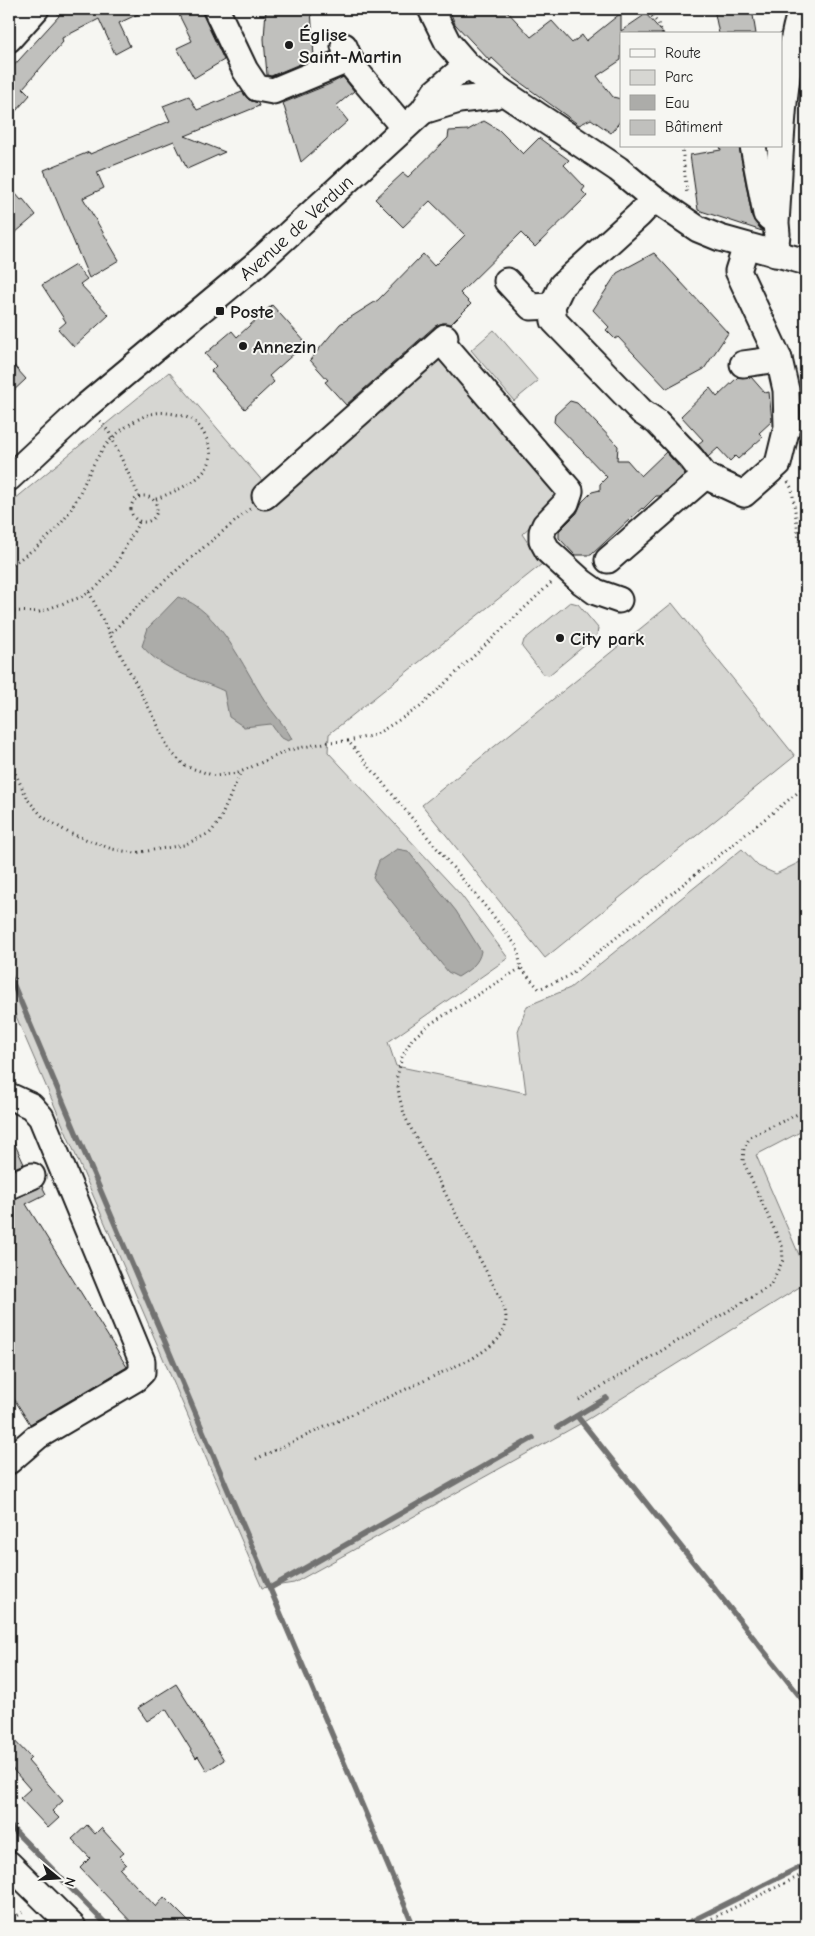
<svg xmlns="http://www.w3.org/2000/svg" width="815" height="1936" viewBox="0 0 815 1936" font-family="'Comic Neue',sans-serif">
	<rect width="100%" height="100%" fill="#f6f6f2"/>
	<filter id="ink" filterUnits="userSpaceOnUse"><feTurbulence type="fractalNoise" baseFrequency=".02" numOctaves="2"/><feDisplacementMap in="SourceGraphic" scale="10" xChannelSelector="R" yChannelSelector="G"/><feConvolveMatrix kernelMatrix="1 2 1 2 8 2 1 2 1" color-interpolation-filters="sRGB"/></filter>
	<g filter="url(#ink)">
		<path fill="#d6d6d2" stroke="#797977" d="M494,330l44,51 -24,20 -43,-51z
			M442,356l120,141 -40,37 20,30 -213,170 -1,18 133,143 47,63 -120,84 8,24 130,27 -8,-62 9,-25 43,-18 172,-139 16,17 18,8 30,-15v270l-50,26 50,116v12l-219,137 -293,163 -32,5 -253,-588v-496l160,-132 96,112z
			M570,602l8,2 20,24 -1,7 -48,40 -6,-1 -21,-27 2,-7z
			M672,603l123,153 -250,202 -123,-153z"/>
		<path fill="#acaca9" stroke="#727271" d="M178,597c41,12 65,70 87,104 8,13 20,24 27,38l-4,2 -8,-4 -9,-13 -27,3 -15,-10 -5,-26c-28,-13 -61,-20 -82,-45l6,-18z
			M397,849l11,2 48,60 25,40c-2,13 -12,19 -23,26l-10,-5 -75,-94 6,-17z"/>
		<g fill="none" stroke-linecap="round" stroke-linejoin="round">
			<path stroke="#727271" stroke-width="5.5" d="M9,974c134,318 270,635 405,953
				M577,1416l229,288
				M558,1427l48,-29
				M270,1588l263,-150
				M9,1825l100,102
				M680,1927l126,-63"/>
		</g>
		<path fill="#c0c0bd" stroke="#1c1c1c" d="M55,9h94l-30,14 11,23 -15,8 -16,-35 -37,19 1,4 -40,46 7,7 -14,16 -6,-7 -1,1v-34l50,-55z
			M176,9h26l1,6 21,45 -30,18 -17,-30 15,-7z
			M266,9h45l3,49 -43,18 -4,-1 -3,-36z
			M449,9h56l26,28 21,-16 20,22 10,-8 4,6 35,-28v18l25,-17 18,20h-43v26l-24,16 16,21 8,2v21l-10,13 -20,-14 -12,6 -69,-50 -18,-17 -2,3 -35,-37z
			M714,9h38l4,25h-37z
			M343,77l11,14 -18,15 12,15 -47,41 -18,-59 47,-19z
			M242,92l7,8 9,3 1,3 -74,30 40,16 -38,17 -13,-28 -77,31 7,16 -21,10 36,62 -30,18 -45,-108 45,-18 1,2 80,-33 -7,-15 26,-10 8,14z
			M484,121l15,9 24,24 16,-16 30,22 -5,5 21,22 -3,4 5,5 -52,51 -14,-14 -61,60 11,11 -20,20 -8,-1 -8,3 -89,79 -21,-23 3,-2 -18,-20 30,-36 38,-24 45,-46 11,12 31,-31 -35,-34 -27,26 -28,-28 28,-26 5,4 40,-39 1,-7 19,-1z
			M720,146h19l13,71 10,14 -64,-21 -8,-55 31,-5z
			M9,186l12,14 2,-1 13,16 -21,18 -6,-7z
			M654,253l74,80 -24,36 -37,20 -49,-52 -3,2 -9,-9 3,-3 -16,-17 24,-37z
			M75,265l12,14 -7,5 29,31 -35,32 -16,-18 8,-7 -24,-37z
			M272,305l34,38 -37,33 5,6 -29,27 -34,-38 5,-5 -11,-12 27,-23 5,6z
			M9,360l17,19 -17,16z
			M738,377h13l14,16 4,-1 3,29 -13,12 4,4 -25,22 -3,-3 -5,5 -12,-13 -10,9 -10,-13 5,-4 -22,-24 29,-28 7,9z
			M570,401l7,2 41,43 -1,14h10l14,16 25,-24 19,22 -25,22h-4l-13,13 -1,-1 -51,47h-16l-16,-17v-7l18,-18 5,-11 10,-10 8,-2v-6l7,-7 -53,-55 1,-7z
			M9,1132l15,32 -15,6z
			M42,1186l4,8 -20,10 101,163 -97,57 -21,-33v-191l6,-1z
			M176,1684l48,76 -17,11 -9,-15 -2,2 -30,-49 -19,12 -9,-13z
			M9,1735l22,23 -3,3 35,40 -11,10 7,7 -11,10 -28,-30 10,-9 -21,-24z
			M87,1825l8,9 6,-6 23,25 -5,4 7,7 -6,5 36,38 8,-10 30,30h-58l-56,-59 10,-10 -18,-19z"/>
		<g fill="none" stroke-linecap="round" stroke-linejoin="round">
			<g stroke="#1c1c1c" stroke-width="29">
				<g id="minor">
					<path d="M216,9l29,61 12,18 16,3 77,-32"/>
					<path d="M431,9l17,34 19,22 34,26 117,78 36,30 44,30 22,9 86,24"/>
					<path d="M9,39l27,-30"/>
					<path d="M344,46l9,21 51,61"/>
					<path d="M423,111l36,-11 35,-4 7,-5"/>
					<path d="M753,146l13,68 4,4"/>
					<path d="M654,199l-15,16 -77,70 -10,21 2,15 88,91 15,10 35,37 13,17 39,18 34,-30 9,-37 -1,-37 -7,-31 -41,-88 8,-25"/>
					<path d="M775,254l2,-20 -1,-11c5,-70 5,-147 25,-214"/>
					<path d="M507,281l24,26 21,-1"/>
					<path d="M441,341l129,150 -4,12 -21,22 -3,7v8l6,11 34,31 14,10 23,8"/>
					<path d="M743,364l36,-5"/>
					<path id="s1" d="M9,478l77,-72 169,-141 168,-154 12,-19 32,-27"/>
					<path d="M265,496l180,-159"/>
					<path d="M608,560l97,-84"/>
					<path d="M9,1096l22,10 10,11 101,244v11l-7,7 -97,57 -29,25"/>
					<path d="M9,1186l23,-10"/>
					<path d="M9,1864l64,63"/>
				</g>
			</g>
			<path stroke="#1c1c1c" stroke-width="3" stroke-dasharray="1 4" stroke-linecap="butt" d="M645,9l13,14 5,11
				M682,146l5,49
				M100,421l9,11 30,64
				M788,482l4,7 14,101
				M131 509a13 13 0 1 1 26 0a13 13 0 1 1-26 0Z
				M250,509c-48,40 -98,79 -140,126l46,86 13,29 16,16 30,10 23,-3 51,-23 40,-8 19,-1 146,176 23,30 4,21 18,21 28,-12 239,-191
				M9,567c16,-12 34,-23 47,-38 34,-36 29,-78 76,-106 11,-7 22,-12 35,-10 10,1 25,4 31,12 34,44 -8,60 -44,75
				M89,592l21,43
				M9,611l30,1 42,-15 16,-10 17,-19 25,-46
				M348,741l27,-6 45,-28 132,-125
				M9,760l19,40 15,17 26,16 43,16 23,4 49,-8 26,-12 9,-11 22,-51
				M579,1400l191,-114 13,-26 -1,-14 -39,-85 1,-13 6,-11 56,-27
				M256,1459l217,-101c23,-15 40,-25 30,-55l-98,-186 -6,-21 -2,-19 5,-20 10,-18 18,-15 91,-56
				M9,1920l17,-9
				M694,1927l112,-54"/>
			<use href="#minor" stroke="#f6f6f2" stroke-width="25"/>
		</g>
	</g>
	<g fill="#1c1c1c" stroke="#f6f6f2" stroke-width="2">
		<circle cx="289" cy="45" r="5"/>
		<rect x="215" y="306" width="10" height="10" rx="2.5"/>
		<circle cx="243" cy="346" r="5"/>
		<circle cx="560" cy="638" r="5"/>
	</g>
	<g text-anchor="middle" stroke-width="4" stroke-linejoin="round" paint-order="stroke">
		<g font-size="19" font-weight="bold" fill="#1c1c1c" stroke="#f6f6f2" text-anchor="start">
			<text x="299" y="41">Église<tspan x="299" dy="22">Saint-Martin</tspan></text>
			<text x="230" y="318">Poste</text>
			<text x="253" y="353">Annezin</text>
			<text x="570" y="645">City park</text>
		</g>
		<g font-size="19" fill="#1c1c1c" stroke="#f6f6f2">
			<text dy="7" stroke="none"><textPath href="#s1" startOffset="381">Avenue de Verdun</textPath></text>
		</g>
	</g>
	<rect width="815" height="1936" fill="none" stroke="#f6f6f2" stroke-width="30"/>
	<rect x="15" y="15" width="785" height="1906" fill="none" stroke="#1c1c1c" stroke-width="2" filter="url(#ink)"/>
	<rect x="620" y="32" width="162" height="115" fill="#f6f6f2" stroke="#9f9f9c"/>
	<rect x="630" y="49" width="25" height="8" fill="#f6f6f2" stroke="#9f9f9c"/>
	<text x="665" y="58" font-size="15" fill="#1c1c1c">Route</text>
	<rect x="630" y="70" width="25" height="15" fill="#d6d6d2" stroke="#9f9f9c"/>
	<text x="665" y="82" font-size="15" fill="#1c1c1c">Parc</text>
	<rect x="630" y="95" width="25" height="15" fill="#acaca9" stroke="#9f9f9c"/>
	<text x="665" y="108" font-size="15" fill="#1c1c1c">Eau</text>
	<rect x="630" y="120" width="25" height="15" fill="#c0c0bd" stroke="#9f9f9c"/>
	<text x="665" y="132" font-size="15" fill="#1c1c1c">Bâtiment</text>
	<g transform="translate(58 1878) rotate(108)" stroke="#f6f6f2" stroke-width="4" paint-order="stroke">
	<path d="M0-4L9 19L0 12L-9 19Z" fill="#1c1c1c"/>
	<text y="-8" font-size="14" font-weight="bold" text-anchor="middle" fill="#1c1c1c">N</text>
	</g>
</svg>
